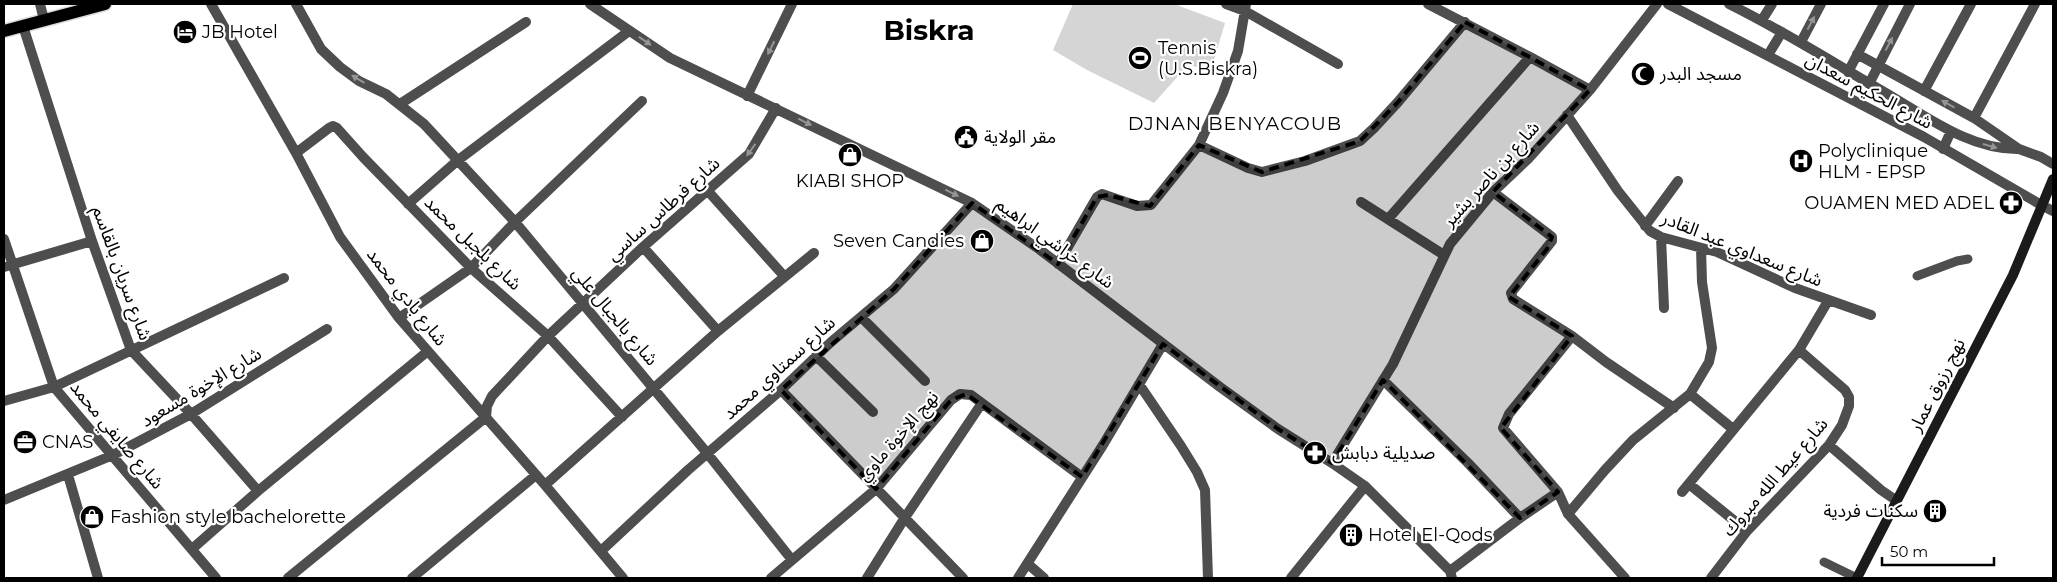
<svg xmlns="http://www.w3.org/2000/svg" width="2057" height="582" viewBox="0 0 2057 582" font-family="Montserrat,'Noto Sans Arabic',sans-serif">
	<rect width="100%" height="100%" fill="#fff"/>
	<path fill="#d5d5d5" d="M1073,4h101l51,19 -14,47 -23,-5 -34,38 -67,-33 -34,-20z"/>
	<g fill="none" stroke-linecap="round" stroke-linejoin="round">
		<g stroke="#dbdbdb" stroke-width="15">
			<path id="primary" d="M4,31l101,-27"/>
		</g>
		<path stroke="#4e4e4e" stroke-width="9" d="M1917,276l40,-15 11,-2
			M1824,562l33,16"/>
		<path stroke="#4e4e4e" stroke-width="10" d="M40,4l4,16
			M211,4l85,149 44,84 59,81 146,167 78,93
			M296,4l25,45 19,18 19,14 27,13 38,30 91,98 192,231 85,107
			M590,4l80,54 302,145 67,46 181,138 58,42 54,34 33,23 85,85 2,7
			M1226,4l19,7 93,53
			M1428,4l102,53 60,33
			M1729,4c55,27 108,61 162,92 39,23 81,54 128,53
			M1762,20l10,-16
			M23,26l69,215 39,109 60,64 67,77
			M1801,42l20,-38
			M1857,54l117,64 45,31 22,8 12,7
			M1768,55l14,-23
			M1848,72l36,-68
			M1869,84l41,-80
			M1924,91l47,-87
			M747,96l45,-92
			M400,104l126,-82
			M1567,115l51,76 32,40 11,6 56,15 78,36 76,27
			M1974,118l61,-114
			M1199,145l49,23 14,4 43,-11 55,-20 14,-13 24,-26 67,-80
			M1943,149l8,-18
			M296,153l33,-25 4,-2 4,2 26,29 108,111 77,68 74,81
			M707,190l77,86
			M1493,192l54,41 5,4v4l-41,52 2,6 59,37 34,26 68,46
			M1361,202l83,53
			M408,204l49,-43 172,-130
			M2043,206l10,5
			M1388,219l142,-162
			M1645,226l33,-45
			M1661,237l3,71
			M4,239l50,148 162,191
			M643,247l75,84
			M1058,264l39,-67 5,-3 35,12 14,-1 48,-60 24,-52 15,-42 8,-47
			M4,267l88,-26
			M861,317l64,64
			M399,318l72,-50 44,-46 127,-121
			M1572,336l-63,78 -6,14 55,64 10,22 57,64
			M816,356l57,56
			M1383,380l85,83 52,55
			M1139,384l42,62 16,26 8,18 3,88
			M781,390l182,188
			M1690,394l43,35
			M4,401l50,-14 230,-109
			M1829,445l52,45 16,11
			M1332,463l61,-99 57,-120 43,-52 36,-34 61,-68 67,-86
			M68,475l30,103
			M1689,484l58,47
			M545,485l173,-154 96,-78
			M1682,492l117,-142
			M4,500l109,-45 78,-41 136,-85
			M1568,514l37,-44 28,-30 57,-46 19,-32 3,-14 -10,-66 -1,-34
			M192,549l66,-58 170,-140
			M601,551l87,-81 93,-80 50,-48 63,-53 78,-86
			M1028,564l16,14
			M1450,571l70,-53 38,-26
			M288,578l198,-161 1,-11 5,-10 56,-60 95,-89 106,-93 27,-46
			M412,578l124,-103
			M771,578l105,-89 75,-89 9,-6 11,1 111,82
			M867,578l37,-59 78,-116
			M1018,578l85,-133 60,-101
			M1291,578l74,-92
			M1711,578l36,-47 82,-86 13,-20 7,-19v-9l-4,-7 -46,-40 29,-49"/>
		<path stroke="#4e4e4e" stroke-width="10" d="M1668,4l256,133 119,69"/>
		<path stroke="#1b1b1b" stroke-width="10" d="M1857,578l156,-303 40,-96"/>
		<use href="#primary" stroke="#000" stroke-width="12"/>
	</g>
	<defs><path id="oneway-solid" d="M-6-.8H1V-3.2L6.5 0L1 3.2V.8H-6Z" transform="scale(1.25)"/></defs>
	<g fill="#959595">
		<use href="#oneway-solid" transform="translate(1811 23) rotate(-62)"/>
		<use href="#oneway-solid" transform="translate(645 41) rotate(34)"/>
		<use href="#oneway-solid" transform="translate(1889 44) rotate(-62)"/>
		<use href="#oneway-solid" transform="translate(771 48) rotate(116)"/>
		<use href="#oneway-solid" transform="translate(358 79) rotate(-149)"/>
		<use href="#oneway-solid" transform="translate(1948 104) rotate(-151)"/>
		<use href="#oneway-solid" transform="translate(805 122) rotate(26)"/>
		<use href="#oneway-solid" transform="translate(1990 146) rotate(16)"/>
		<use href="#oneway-solid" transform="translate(751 150) rotate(126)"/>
		<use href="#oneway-solid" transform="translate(952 193) rotate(26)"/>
	</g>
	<path fill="#000" fill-opacity="0.2" stroke="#000" stroke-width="4" stroke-dasharray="10 6" stroke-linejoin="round" d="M1465,22l125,68 -97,102 59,45 -5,12 -38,48 63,39 -71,92 57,64 -38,26 -137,-138 -51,83 -54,-34 -115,-85 -81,133 -116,-83 -15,6 -75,89 -95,-99 113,-101 78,-86 86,61 39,-67 11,-2 42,11 49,-61 63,27 98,-31 38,-39z"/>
	<defs>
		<g id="hotel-disc" transform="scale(1.25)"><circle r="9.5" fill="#000" stroke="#fff"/><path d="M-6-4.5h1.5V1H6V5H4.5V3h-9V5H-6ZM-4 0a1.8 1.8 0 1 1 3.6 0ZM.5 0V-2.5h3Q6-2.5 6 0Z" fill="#fff"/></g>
		<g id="stadium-disc" transform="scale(1.25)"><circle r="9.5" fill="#000" stroke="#fff"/><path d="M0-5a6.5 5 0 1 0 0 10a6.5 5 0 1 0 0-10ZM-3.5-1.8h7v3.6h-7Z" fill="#fff"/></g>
		<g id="mosque-disc" transform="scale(1.25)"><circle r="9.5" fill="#000" stroke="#fff"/><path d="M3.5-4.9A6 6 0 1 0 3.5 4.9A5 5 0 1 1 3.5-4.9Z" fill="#fff"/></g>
		<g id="civic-disc" transform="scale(1.25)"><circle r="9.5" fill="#000" stroke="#fff"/><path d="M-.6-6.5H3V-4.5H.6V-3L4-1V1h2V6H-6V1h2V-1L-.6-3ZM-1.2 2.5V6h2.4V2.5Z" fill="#fff"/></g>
		<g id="shop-disc" transform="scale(1.25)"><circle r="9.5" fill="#000" stroke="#fff"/><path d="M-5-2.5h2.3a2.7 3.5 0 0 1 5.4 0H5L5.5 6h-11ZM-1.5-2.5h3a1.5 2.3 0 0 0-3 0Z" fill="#fff"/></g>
		<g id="hospital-disc" transform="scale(1.25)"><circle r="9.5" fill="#000" stroke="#fff"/><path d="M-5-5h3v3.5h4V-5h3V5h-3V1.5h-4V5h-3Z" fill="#fff"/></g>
		<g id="pharmacy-disc" transform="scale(1.25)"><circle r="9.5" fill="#000" stroke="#fff"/><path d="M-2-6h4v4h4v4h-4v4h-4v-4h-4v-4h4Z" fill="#fff"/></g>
		<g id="office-disc" transform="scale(1.25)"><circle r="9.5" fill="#000" stroke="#fff"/><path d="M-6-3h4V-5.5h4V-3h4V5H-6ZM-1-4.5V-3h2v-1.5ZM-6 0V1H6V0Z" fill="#fff"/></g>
		<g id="building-disc" transform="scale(1.25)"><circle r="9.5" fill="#000" stroke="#fff"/><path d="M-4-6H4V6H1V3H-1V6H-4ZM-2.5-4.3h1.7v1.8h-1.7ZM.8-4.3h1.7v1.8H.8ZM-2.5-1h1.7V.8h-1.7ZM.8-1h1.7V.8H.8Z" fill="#fff"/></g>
	</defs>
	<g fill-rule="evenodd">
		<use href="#hotel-disc" x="185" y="32"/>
		<use href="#stadium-disc" x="1140" y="58"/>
		<use href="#mosque-disc" x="1643" y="74"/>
		<use href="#civic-disc" x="966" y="137"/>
		<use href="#shop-disc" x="850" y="155"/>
		<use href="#hospital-disc" x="1801" y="161"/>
		<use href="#pharmacy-disc" x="2011" y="203"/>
		<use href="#shop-disc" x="982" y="241"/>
		<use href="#office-disc" x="25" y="442"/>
		<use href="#pharmacy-disc" x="1315" y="453"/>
		<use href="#building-disc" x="1935" y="511"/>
		<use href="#shop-disc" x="92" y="517"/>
		<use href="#building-disc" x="1351" y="535"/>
	</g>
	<g text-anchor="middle" stroke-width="4.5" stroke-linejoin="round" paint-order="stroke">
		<g font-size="18" fill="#000" stroke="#fff" text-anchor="start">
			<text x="202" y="38">JB Hotel</text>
			<text x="1158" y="54">Tennis<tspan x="1158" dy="21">(U.S.Biskra)</tspan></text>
			<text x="1660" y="80">مسجد البدر</text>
			<text x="984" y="143">مقر الولاية</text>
			<text x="1818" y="157">Polyclinique<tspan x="1818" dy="21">HLM - EPSP</tspan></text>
			<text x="850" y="187" text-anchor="middle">KIABI SHOP</text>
			<text x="1994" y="209" text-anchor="end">OUAMEN MED ADEL</text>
			<text x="964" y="247" text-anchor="end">Seven Candies</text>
			<text x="42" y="448">CNAS</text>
			<text x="1332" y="459">صديلية دبابش</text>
			<text x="1918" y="517" text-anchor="end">سكنات فردية</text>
			<text x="110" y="523">Fashion style bachelorette</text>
			<text x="1368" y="541">Hotel El-Qods</text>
		</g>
		<g font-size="18" fill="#000" stroke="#fff">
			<text transform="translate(1869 91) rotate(28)" y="6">شارع الحكيم سعدان</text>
			<text transform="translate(1491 174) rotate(-48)" y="6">شارع بن ناصر بشير</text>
			<text transform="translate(663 209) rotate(-42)" y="6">شارع فرطاس ساسي</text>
			<text transform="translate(473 243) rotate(44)" y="6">شارع بلجبل محمد</text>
			<text transform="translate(1055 243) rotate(36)" y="6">شارع خراشي ابراهيم</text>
			<text transform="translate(1742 249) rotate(22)" y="6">شارع سعداوي عبد القادر</text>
			<text transform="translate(122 273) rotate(70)" y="6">شارع سريان بالقاسم</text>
			<text transform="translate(407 297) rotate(52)" y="6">شارع بادي محمد</text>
			<text transform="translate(615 316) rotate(50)" y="6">شارع بالجبال علي</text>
			<text transform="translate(779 368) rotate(-42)" y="6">شارع سمتاوي محمد</text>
			<text transform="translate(1937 385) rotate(-63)" y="6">نهج رزوق عمار</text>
			<text transform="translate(201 387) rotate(-31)" y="6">شارع الإخوة مسعود</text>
			<text transform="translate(117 435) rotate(50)" y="6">شارع صايفي محمد</text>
			<text transform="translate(898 436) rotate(-49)" y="6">نهج الإخوة ماوي</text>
			<text transform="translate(1775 477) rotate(-49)" y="6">شارع عيط الله مبروك</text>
		</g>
		<g font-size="19" letter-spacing="1" fill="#000" stroke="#fff">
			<text x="1235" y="130">DJNAN BENYACOUB</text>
		</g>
		<g font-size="28" font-weight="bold" fill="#000" stroke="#fff">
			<text x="929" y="40">Biskra</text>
		</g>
	</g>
	<rect width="2057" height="582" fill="none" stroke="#000000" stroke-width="10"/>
	<path d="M1882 557v8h112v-8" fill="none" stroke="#000000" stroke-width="2.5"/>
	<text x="1890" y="557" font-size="15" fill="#000000" stroke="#ffffff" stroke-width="4" paint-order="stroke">50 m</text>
</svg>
